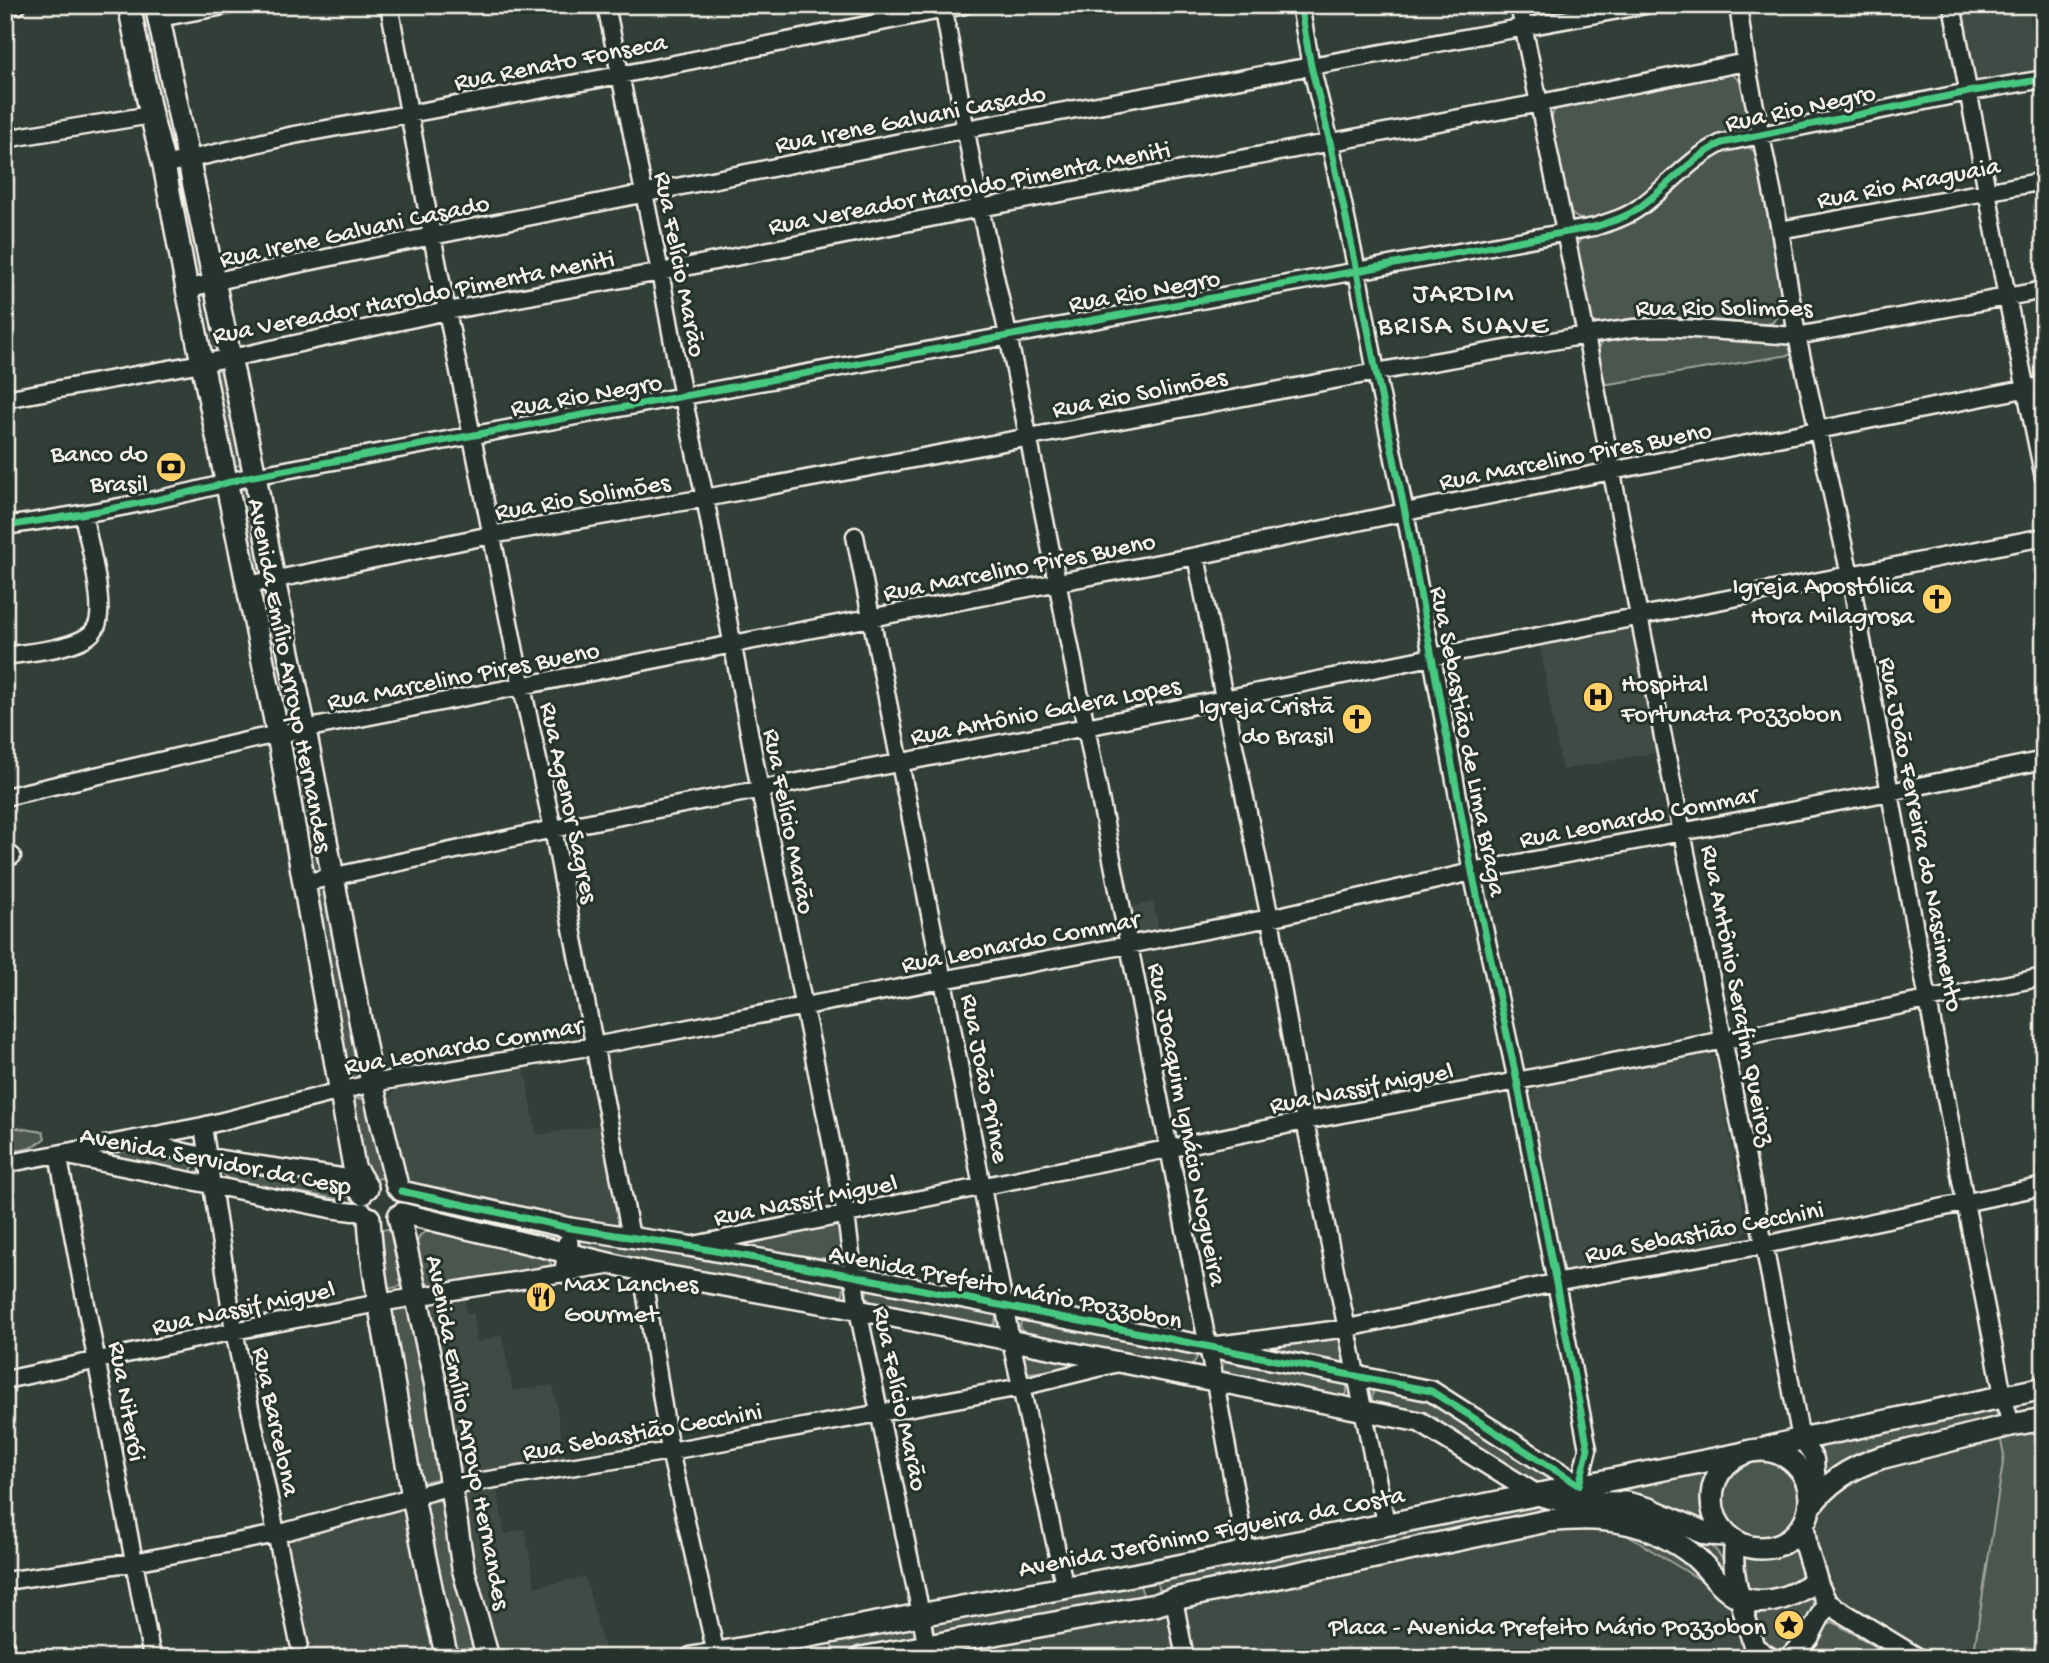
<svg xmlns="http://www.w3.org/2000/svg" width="2049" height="1663" viewBox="0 0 2049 1663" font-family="'Gochi Hand',sans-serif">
	<rect width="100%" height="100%" fill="#323e38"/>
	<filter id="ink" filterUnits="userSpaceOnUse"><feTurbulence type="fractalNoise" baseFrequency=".0143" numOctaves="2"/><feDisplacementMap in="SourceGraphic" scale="14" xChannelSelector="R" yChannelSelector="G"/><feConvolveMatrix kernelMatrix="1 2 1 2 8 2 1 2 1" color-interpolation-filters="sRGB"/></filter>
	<g filter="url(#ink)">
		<path fill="#404b44" d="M2019,5h9l11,66 -52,11 -9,-2 -7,-9 -10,-56z
			M1623,626l7,3 4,6 24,117 -96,18 -23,-128z
			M1153,902l6,28 -16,3 -7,-4 -4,-22z
			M1703,1052l12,5 32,172 -6,8 -172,33 -7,-5 -32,-166 6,-13z
			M524,1066l13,69 64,-10 21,93 -2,9 -9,2 -198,-45 -11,-15 -15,-66 8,-13z
			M465,1293l1,21 8,-1 3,29 25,-7 11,56 40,-6 12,76 -98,17 -10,-9 -27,-163 8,-9z
			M2000,1436l4,20 -31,202h-33l-106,-65 -10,-15 -9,-32 -2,-19 1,-10 4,-12 32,-31z
			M496,1484l9,50 20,-5 10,58 50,-10 22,81h-108l-29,-93 -10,-68 9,-9z
			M400,1506l7,6 11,66 20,80h-137l-1,-9 6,-7 -18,-95 6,-9z
			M1610,1525l110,67 19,31 3,26 -5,9h-544l-7,-45 4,-9 356,-78z
			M1159,1611l12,14 6,33h-240l4,-6z"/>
		<path fill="#4c564f" stroke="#a0a49c" stroke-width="2" d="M134,5h16l27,141 -8,2z
			M1730,73l13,10 7,37 -6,9c-16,6 -30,9 -45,18 -24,17 -108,107 -133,59l-16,-84 4,-11 14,-8z
			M1743,144l11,7 3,8 27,144 -3,10 -9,10 -12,2 -61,-7 -47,-2 -54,8 -10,-5 -12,-72 6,-10 127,-81 16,-8z
			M181,169l23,101 -8,1 -6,-5 -18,-95z
			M1653,333l137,11 6,10 -194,31 -5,-28 4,-14 10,-5z
			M223,367l24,92 -6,6 -8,1 -20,-92 3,-5z
			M247,489l17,78 -7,2 -5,-4 -14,-75z
			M267,591l28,130 -10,2 -29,-126 5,-5z
			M298,742l25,128 -9,1 -6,-3 -19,-124z
			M326,883l36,185 -4,5 -9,2 -6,-4 -29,-184z
			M363,1098l6,4 17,75 -18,4 -19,-75 3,-6z
			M5,1126l38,6 2,6c-14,13 -22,11 -40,14z
			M138,1149l55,11 2,4 -5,8 -5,2 -73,-13 -2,-5 4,-3z
			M225,1167l115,17 7,6 1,5 -5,5 -115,-20 -5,-8z
			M419,1203l135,31 -2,6 -134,-28z
			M831,1224l8,4 3,25 -5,7 -84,-10 -6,-4 4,-8z
			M396,1228l9,52 -4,6 -12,3 -7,-4 -2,-55z
			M428,1231l115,25 5,3 3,5 -3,6 -5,2 -106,14 -9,-2 -5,-5 -6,-36 3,-8z
			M587,1236l257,47 -1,11 -7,3 -248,-44 -6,-4 -2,-4 2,-7z
			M874,1286l121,26 1,5 -1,7 -9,2 -116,-23 -4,-8 2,-6z
			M405,1307l7,6 29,159 -4,7 -14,3 -7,-4 -27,-158 3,-9z
			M1026,1317l169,35 2,5 -5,10 -5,1 -159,-34 -5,-2 -3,-6 2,-7z
			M1333,1336c11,5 11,11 12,21l-3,6 -7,1 -79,-16z
			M1030,1350l43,10 2,5 -4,3 -42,5 -5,-7 -1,-10z
			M1229,1359l115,21 3,7v6l-9,5 -110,-23 -6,-5 2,-9z
			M1377,1389l42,6 139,84 -17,6 -121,-72 -45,-10 -3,-3 1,-8z
			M1985,1405l10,2 2,9 -4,7 -168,54v-13l-5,-14 2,-4z
			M2044,1427v231h-71l31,-202 -4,-20z
			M1719 1499a41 41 0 1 1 82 0a41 41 0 1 1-82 0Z
			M1714,1467c-8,17 -12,32 -5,50l-9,5 -125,-30z
			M1534,1499l64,7 109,36c15,12 19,21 23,39l-117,-66 -452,79 -4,-12 8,-8z
			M439,1500l6,4 36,154h-28l-32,-147 6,-8z
			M1610,1525l27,6 63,36 20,25z
			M1797,1541l8,33 -1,9 -40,13 -15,-7 -8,-17 2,-23c10,5 29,6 39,0 6,-2 9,-6 15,-8z
			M1132,1581l8,5 3,8 -6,9 -199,35 -8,-3 -2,-11 5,-8z
			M1804,1599h8c5,24 -11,40 -30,51l-18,-6 -7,-10 -6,-24z
			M1833,1622l62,36h-89c0,-16 13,-30 27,-36z
			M917,1626l1,9 -5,8 -75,15 -5,-8 -2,-8z"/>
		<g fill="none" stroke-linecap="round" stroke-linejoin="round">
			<g stroke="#f4f1e8" stroke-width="21">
				<path id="minor" d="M389,5l43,231 90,451 31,142 78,408
					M606,5l54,267 23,125 22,101 55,292 86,425 12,95 63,304 7,44
					M943,5l37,203 28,127 78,392 129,655 31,170
					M1300,5l11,61 19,76 27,129 19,101 29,140 67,360 45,209 71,368 -9,36
					M1519,5l67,330 53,281 125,629 37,194 14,20 2,26 -7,9
					M1738,5l8,57 34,168 17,106 53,239 115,627 38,193 8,30
					M1952,5l55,292 37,181
					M5,8l13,-3
					M159,18l71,-13
					M5,139l146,-24
					M164,165l130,-30 326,-60 345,-70
					M1780,230l264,-49
					M187,289l43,-11 202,-42 534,-107 680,-124
					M5,399l240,-44 202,-44 213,-39 320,-64 560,-105 206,-41
					M5,526c82,-12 163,-26 243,-49l1346,-250c16,-5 33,-10 46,-20 29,-21 49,-48 82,-64l246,-51 76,-13
					M855,536l88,444 68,361 54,247
					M1196,556l28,142 46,220 35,203 81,402
					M248,585l243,-50 214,-37 671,-126 210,-37 48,-7 31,-1 132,9 247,-46
					M5,656c24,-4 58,-6 80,-18 4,-2 9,-7 11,-11 11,-19 -8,-89 -13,-112
					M5,797l254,-59 474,-94 463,-88 209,-44 639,-127
					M5,851l7,5
					M303,883l250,-54 533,-102 346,-70 612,-120
					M203,1126l31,205 65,312
					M137,1141l70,16 134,20 22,19
					M5,1164l198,-38 169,-43 222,-37 676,-128 202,-46 418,-80 154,-32
					M694,1245l611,-124 212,-40 527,-104
					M642,1271l28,180 47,207
					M1217,1345l131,-17 206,-45 210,-38 280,-59
					M5,1380l229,-49 145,-28 234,-38
					M5,1581l129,-19 143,-28 174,-48 219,-35 210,-38 141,-26 97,-24
					M1174,1599l11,59
					M5,1647l2,11
					M152,1658l-94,-504 272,55 23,3h11"/>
			</g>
			<g stroke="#f4f1e8" stroke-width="24">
				<path id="tertiary" d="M401,1191l169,37 118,18 166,30 577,115 148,94
					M401,1213l241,58 216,39 562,112 115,72
					M565,1273l3,-30
					M1735,1541c-6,34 10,73 19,106l16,11
					M1816,1580l11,23 90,55
					M1789,1658l20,-21 18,-34"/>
			</g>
			<g stroke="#f4f1e8" stroke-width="26">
				<path id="secondary" d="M129,5l22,110 13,50 23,124 91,446 76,432 13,21
					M156,5l99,471 19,104 31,150 67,353 25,103
					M399,1216l37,170 27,182 25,90
					M369,1218c3,55 15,109 24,163 15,93 32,185 54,277
					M1762,1449l39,-10 243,-51
					M1712 1499a49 49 0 1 1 98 0a49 49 0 1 1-98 0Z
					M1544,1496l26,6 56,1 23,6 58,25 20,1
					M1810,1507c17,-25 42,-40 70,-49l131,-33 33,-6
					M692,1658l456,-86 592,-118
					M861,1658l294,-53 19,-6 373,-78c38,-4 75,-4 110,12 12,6 27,14 37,23 12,10 21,24 34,34 27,22 63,9 88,-10l-10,-33 -3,-22"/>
			</g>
			<use href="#minor" stroke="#26332d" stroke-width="16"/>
			<use href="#tertiary" stroke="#26332d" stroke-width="19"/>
			<use href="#secondary" stroke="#26332d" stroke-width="21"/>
			<g stroke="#26332d" stroke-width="11">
				<path id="cycleway" d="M5,526c82,-12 163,-26 243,-49l1346,-250c16,-5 33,-10 46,-20 29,-21 49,-48 82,-64l246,-51 76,-13
					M401,1191l169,37 118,18 166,30 577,115 148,94 9,-36 -71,-368 -45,-209 -67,-360 -29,-140 -19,-101 -27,-129 -19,-76 -11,-61"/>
			</g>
			<use href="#cycleway" stroke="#46c982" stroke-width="7"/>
		</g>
	</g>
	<defs>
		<g id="bank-disc" transform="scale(1.575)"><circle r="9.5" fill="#ffd166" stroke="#26332d"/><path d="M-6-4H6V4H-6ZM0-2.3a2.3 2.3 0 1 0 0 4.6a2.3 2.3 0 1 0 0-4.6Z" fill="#111"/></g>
		<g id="church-disc" transform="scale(1.575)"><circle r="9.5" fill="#ffd166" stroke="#26332d"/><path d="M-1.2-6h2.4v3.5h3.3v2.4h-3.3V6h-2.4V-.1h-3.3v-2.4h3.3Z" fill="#111"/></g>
		<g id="hospital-disc" transform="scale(1.575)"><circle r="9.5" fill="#ffd166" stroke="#26332d"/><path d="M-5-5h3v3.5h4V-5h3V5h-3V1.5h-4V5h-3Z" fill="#111"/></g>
		<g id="restaurant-disc" transform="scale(1.575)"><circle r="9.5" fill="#ffd166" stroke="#26332d"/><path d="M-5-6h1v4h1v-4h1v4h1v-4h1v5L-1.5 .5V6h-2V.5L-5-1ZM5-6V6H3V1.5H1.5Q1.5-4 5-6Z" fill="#111"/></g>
		<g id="sight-disc" transform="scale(1.575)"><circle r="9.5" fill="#ffd166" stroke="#26332d"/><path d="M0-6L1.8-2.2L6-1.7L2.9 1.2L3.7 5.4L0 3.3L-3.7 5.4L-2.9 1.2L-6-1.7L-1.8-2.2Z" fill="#111"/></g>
	</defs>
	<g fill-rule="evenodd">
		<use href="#bank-disc" x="171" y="467"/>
		<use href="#church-disc" x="1937" y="599"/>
		<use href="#hospital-disc" x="1598" y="697"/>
		<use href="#church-disc" x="1357" y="719"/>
		<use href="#restaurant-disc" x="541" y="1297"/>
		<use href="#sight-disc" x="1789" y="1625"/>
	</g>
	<g text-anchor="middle" stroke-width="6" stroke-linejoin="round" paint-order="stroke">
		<g font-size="26" fill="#f4f1e8" stroke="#26332d">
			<text transform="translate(560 60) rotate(-11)" y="9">Rua Renato Fonseca</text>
			<text transform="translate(1800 106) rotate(-12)" y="9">Rua Rio Negro</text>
			<text transform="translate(910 117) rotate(-11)" y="9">Rua Irene Galvani Casado</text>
			<text transform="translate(1908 181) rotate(-11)" y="9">Rua Rio Araguaia</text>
			<text transform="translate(969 186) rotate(-11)" y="9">Rua Vereador Haroldo Pimenta Meniti</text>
			<text transform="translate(354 229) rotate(-12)" y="9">Rua Irene Galvani Casado</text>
			<text transform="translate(682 264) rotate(79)" y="9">Rua Felício Marão</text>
			<text transform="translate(1144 289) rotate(-10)" y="9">Rua Rio Negro</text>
			<text transform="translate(413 295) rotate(-11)" y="9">Rua Vereador Haroldo Pimenta Meniti</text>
			<text x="1724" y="315">Rua Rio Solimões</text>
			<text transform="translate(1139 391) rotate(-11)" y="9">Rua Rio Solimões</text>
			<text transform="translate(586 393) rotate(-10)" y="9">Rua Rio Negro</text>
			<text transform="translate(1575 454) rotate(-11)" y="9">Rua Marcelino Pires Bueno</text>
			<text transform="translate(582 495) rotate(-10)" y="9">Rua Rio Solimões</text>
			<text transform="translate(1019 565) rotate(-11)" y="9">Rua Marcelino Pires Bueno</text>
			<text transform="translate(463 674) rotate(-11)" y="9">Rua Marcelino Pires Bueno</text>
			<text transform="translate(292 675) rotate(79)" y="9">Avenida Emílio Arroyo Hernandes</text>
			<text transform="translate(1045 709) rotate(-11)" y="9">Rua Antônio Galera Lopes</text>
			<text transform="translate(1470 741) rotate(79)" y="9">Rua Sebastião de Lima Braga</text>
			<text transform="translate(571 802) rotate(78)" y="9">Rua Agenor Sagres</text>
			<text transform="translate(1638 815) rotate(-11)" y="9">Rua Leonardo Commar</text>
			<text transform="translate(791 821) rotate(79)" y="9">Rua Felício Marão</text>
			<text transform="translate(1923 834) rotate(79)" y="9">Rua João Ferreira do Nascimento</text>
			<text transform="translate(1020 940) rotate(-11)" y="9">Rua Leonardo Commar</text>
			<text transform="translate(1740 995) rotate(79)" y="9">Rua Antônio Serafim Queiroz</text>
			<text transform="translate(463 1044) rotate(-10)" y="9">Rua Leonardo Commar</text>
			<text transform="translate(987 1078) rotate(79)" y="9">Rua João Prince</text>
			<text transform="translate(1361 1086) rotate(-11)" y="9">Rua Nassif Miguel</text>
			<text transform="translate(1189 1124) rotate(79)" y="9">Rua Joaquim Ignácio Nogueira</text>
			<text transform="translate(216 1159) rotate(11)" y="9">Avenida Servidor da Cesp</text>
			<text transform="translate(805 1198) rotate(-11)" y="9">Rua Nassif Miguel</text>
			<text transform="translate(1704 1230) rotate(-11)" y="9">Rua Sebastião Cecchini</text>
			<text transform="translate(1006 1285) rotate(11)" y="9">Avenida Prefeito Mário Pozzobon</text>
			<text transform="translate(243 1306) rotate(-12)" y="9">Rua Nassif Miguel</text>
			<text transform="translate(902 1398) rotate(78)" y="9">Rua Felício Marão</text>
			<text transform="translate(129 1401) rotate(80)" y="9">Rua Niterói</text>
			<text transform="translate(278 1421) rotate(78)" y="9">Rua Barcelona</text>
			<text transform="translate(642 1430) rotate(-10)" y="9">Rua Sebastião Cecchini</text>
			<text transform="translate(470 1432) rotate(79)" y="9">Avenida Emílio Arroyo Hernandes</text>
			<text transform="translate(1211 1530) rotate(-11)" y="9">Avenida Jerônimo Figueira da Costa</text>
		</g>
		<g font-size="26" fill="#f4f1e8" stroke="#26332d" text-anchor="end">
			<text x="148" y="461">Banco do<tspan x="148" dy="30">Brasil</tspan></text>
			<text x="1914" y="593">Igreja Apostólica<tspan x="1914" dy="30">Hora Milagrosa</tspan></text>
			<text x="1621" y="691" text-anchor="start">Hospital<tspan x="1621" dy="30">Fortunata Pozzobon</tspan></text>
			<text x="1334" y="713">Igreja Cristã<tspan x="1334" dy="30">do Brasil</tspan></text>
			<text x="564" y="1291" text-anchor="start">Max Lanches<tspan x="564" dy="30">Gourmet</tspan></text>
			<text x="1766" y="1634">Placa - Avenida Prefeito Mário Pozzobon</text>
		</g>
		<g font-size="28" letter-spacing="2" fill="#f4f1e8" stroke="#26332d">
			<text x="1464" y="301">JARDIM<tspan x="1464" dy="32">BRISA SUAVE</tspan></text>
		</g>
	</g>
	<rect width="2049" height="1663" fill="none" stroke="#26332d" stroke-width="28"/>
	<rect x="14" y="14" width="2021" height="1635" fill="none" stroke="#f4f1e8" stroke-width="2.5" filter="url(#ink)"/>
</svg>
